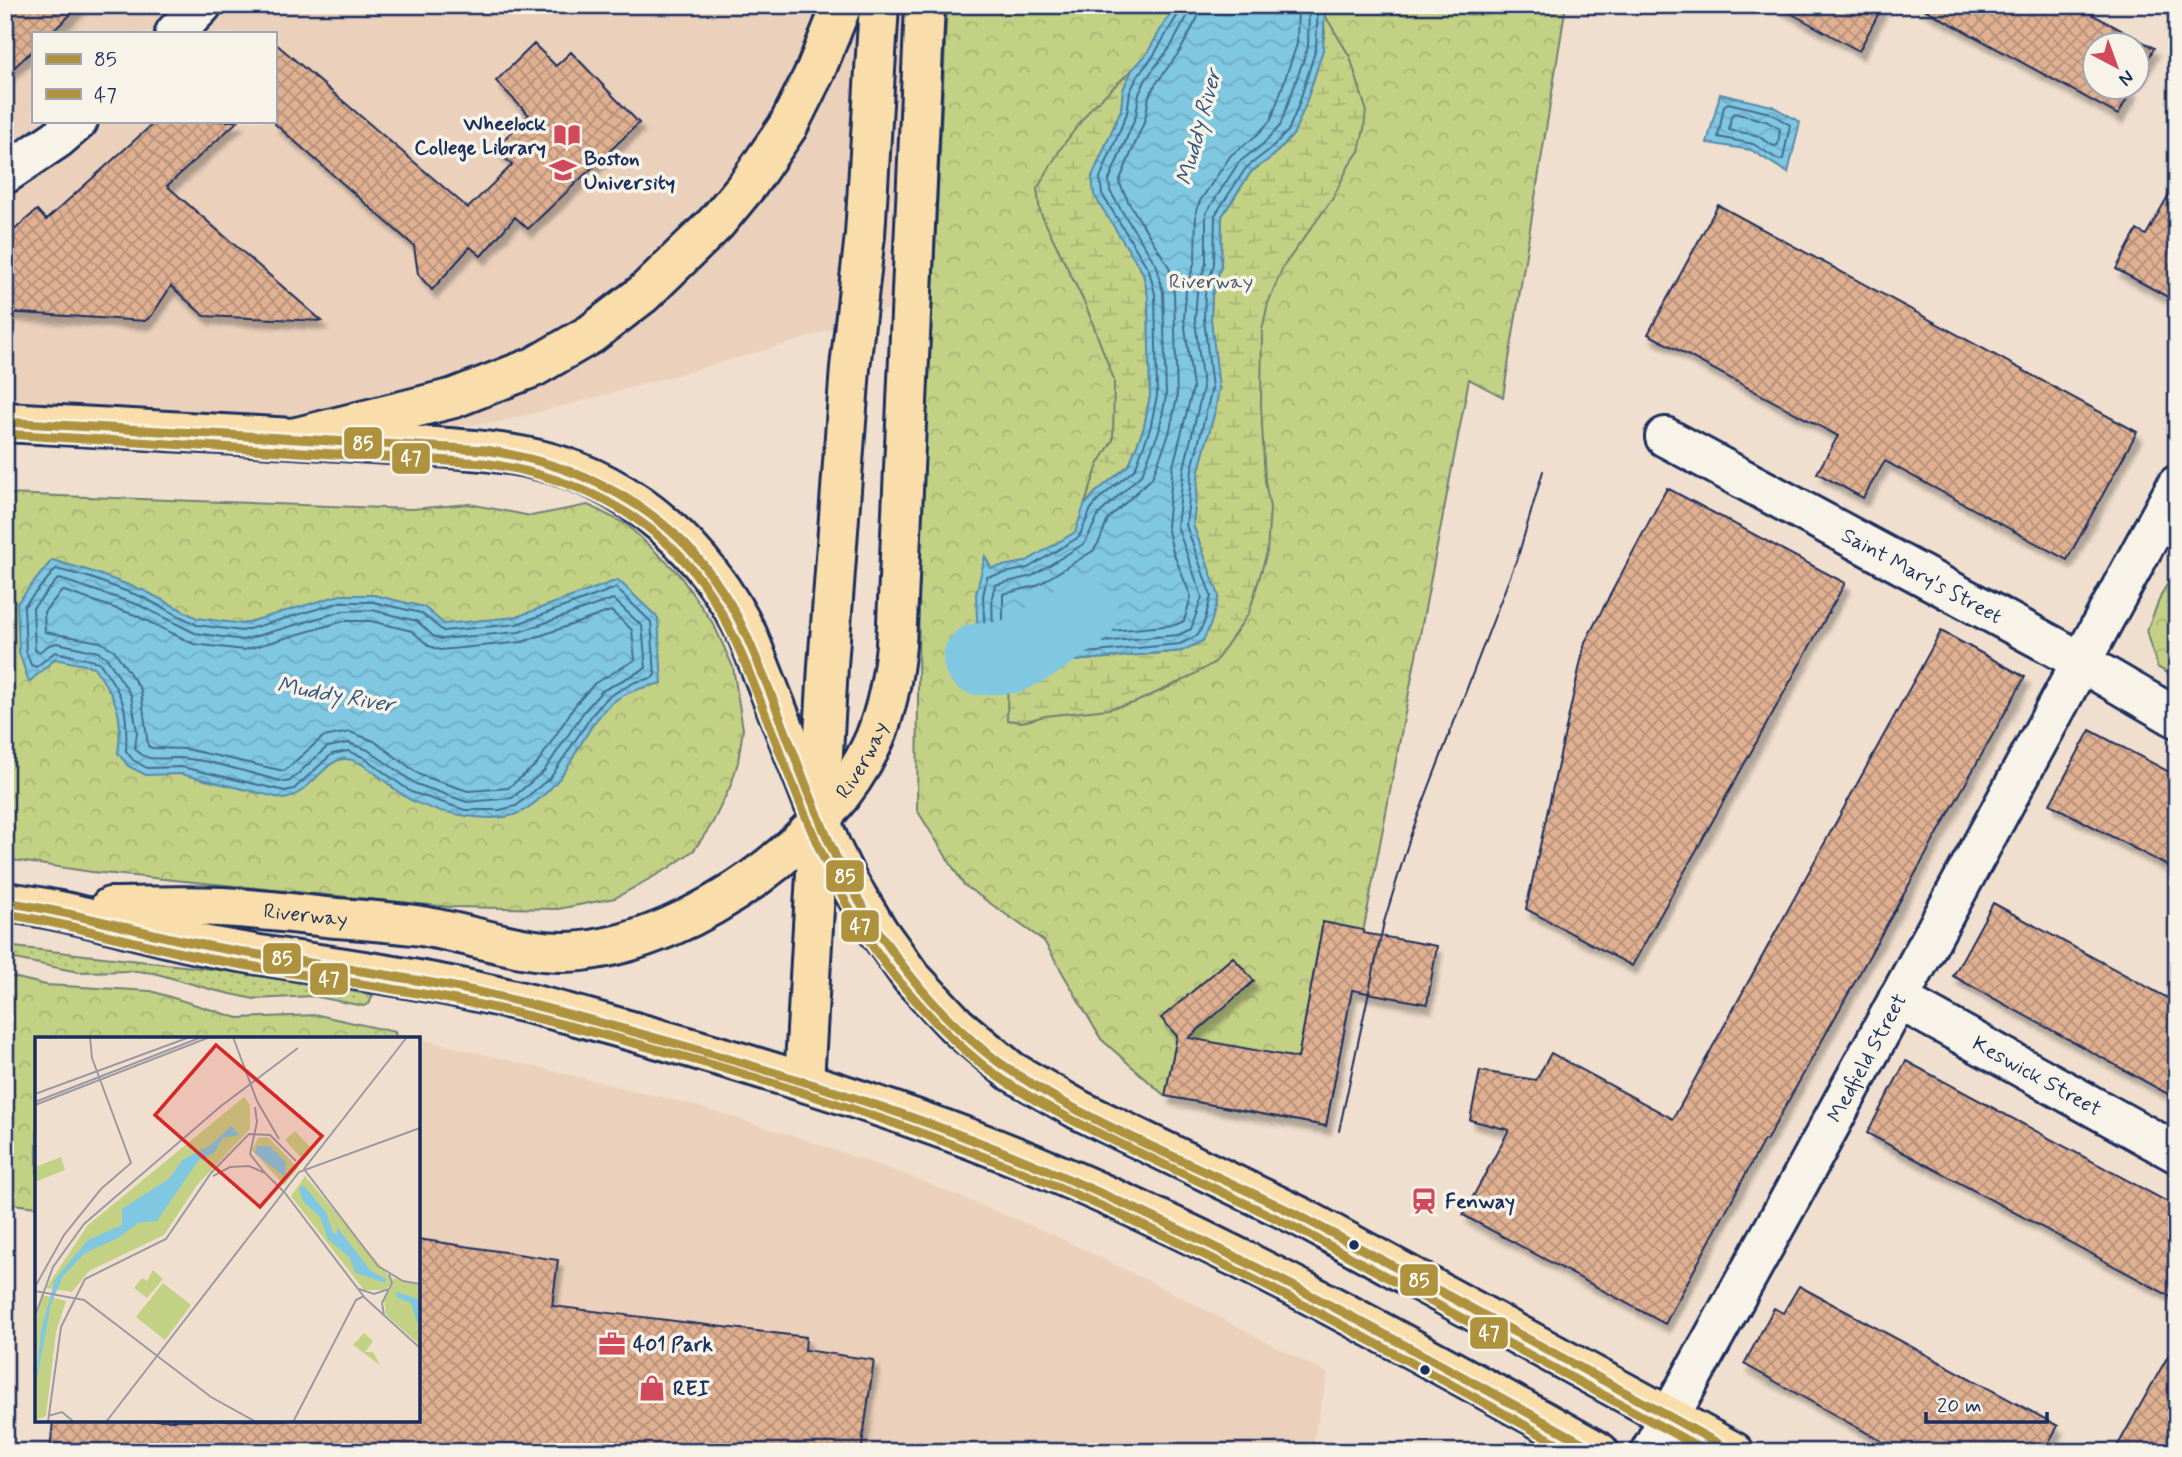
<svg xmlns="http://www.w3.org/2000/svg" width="2182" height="1457" viewBox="0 0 2182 1457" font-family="Mynerve,sans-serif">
	<defs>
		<pattern id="grass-dots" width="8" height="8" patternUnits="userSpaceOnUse" patternTransform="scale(1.75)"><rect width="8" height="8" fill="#c3d185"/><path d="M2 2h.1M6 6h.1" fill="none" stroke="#a7b475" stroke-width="1.8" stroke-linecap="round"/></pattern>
		<pattern id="forest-crowns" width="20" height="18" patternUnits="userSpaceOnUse" patternTransform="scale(1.75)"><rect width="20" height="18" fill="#c3d185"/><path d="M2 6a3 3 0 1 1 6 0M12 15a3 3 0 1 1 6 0" fill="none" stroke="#a7b475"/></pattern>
		<pattern id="wetland-marsh" width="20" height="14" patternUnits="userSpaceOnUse" patternTransform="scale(1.75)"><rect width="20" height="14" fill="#c3d185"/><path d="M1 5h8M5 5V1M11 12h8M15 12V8" fill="none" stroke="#a7b475"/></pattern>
		<pattern id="water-waves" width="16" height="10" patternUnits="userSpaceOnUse" patternTransform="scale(1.75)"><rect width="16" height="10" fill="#80c7e1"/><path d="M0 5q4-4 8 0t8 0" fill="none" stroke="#6eabc3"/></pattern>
		<pattern id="building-cross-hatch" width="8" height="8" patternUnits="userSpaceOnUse" patternTransform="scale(1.75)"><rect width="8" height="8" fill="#e0b091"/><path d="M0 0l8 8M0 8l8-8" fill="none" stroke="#b5907a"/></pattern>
		<filter id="shadow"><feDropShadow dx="4.5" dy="8" stdDeviation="2" flood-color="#0004"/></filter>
	</defs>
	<rect width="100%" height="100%" fill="#f0dfce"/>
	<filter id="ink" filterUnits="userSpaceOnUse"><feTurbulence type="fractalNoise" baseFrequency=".0143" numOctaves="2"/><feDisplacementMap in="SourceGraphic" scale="14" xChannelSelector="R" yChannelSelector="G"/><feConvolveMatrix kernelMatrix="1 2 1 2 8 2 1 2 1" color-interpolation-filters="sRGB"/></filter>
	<g filter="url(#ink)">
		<path fill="#ebd1bc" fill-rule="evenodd" d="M5,5h1243l-247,265 -207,72 -200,56 -100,25 -201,15 -288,-16zM33,33h242v88h-242z
			M5,975l41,10 105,6 87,27h35l30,-4 39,6 348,84 113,35 109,38 142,58 121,59 153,80 -17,78h-1261l3,-32h365v-381h-381v168l-32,-4z"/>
		<path fill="url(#grass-dots)" stroke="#6f8072" stroke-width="2" d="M5,946l232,26 136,23 -4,9 -6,2 -50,-10 -59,3 -41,-9 -59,-17 -18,-2 -58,1 -73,-15z"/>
		<path fill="url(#forest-crowns)" stroke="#6f8072" stroke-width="2" d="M947,5h619l-63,392 -34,-18 -143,747 -161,-30 -64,-57 -57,-98 -80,-56 -47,-75 2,-233 6,-175 6,-69z
			M5,494l407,15 57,-5 62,12 57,-11 38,19 52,49 36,52 19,42 10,62 -5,33 -7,23 -19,39 -18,26 -25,18 -54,30 -57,11 -108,-2 -358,-35 -87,-13z
			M2177,568v110l-20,-11 -10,-37 15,-37z
			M5,975l41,10 105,6 87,27 80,-3 77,17 1,7h-359v168l-32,-4z"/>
		<path fill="url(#wetland-marsh)" stroke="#6f8072" stroke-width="2" d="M1323,12l27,45 16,52 -2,20 -5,22 -11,16 -15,31 -50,69 -15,36 -6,27 -1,75 4,76 5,27 -3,44 -18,61 -34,49 -31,18 -50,23 -26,6 -63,7 -22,6 -16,-2 1,-53 174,-16 26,-85 -15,-41 6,-55 17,-63 -5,-88 1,-24 9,-29 1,-50 29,-44 22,-16 20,-21 20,-52 12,-49z
			M1132,70l-9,20 -2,20 -29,67 3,18 48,78 5,23 2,100 -6,31 -15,38 -34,28 -11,13 14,-41 15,-25 1,-60 -28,-74 -46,-94 -3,-23 24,-41 31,-41z"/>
		<path fill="url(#water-waves)" stroke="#588aad" stroke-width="2" d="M1175,5h150l-2,45 -19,59 -11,26 -20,21 -22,16 -29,44 -1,50 -9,29 -1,24 8,69 -3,19 -17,63 -6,55 26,71 -9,30 -7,15 -21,10 -174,16 -30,-26 -2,-46 9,-39 6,12 34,-6 50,-30 9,-26 11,-13 34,-28 15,-38 6,-31 -2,-100 -5,-23 -49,-78 -2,-18 29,-67 2,-20 9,-20 14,-15z
			M1720,94l52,12 28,16 -12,51 -37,-23 -44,-7z
			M52,560l38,11 55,20 52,27 45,6 98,-29h34l50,12 20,17 72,-7 102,-37 40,38 4,65c-17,4 -35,8 -49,19 -19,16 -31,40 -43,61 -10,18 -31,39 -49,49 -26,14 -89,0 -114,-14 -17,-10 -43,-40 -62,-39 -20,0 -35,35 -61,40l-103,-25 -35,1 -18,-9 -10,-13c6,-41 -2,-53 -24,-86l-39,-8 -26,23 -10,-30 -2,-49z"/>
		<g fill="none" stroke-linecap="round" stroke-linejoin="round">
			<path stroke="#436c92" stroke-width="2" d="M1181,5l-1,6 -28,47 -14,17 -8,17 -3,21 -27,65 2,16 47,76 6,24 2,102 -7,33 -15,40 -35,29 -9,11 -12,28 -51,31 -41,9 -4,19 2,41 26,23 169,-16 18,-9 6,-12 7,-27 -25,-71 6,-56 20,-81 -8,-69 1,-25 9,-30 1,-49 31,-47 23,-18 19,-19 10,-24 18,-59 2,-43
				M1189,5l-1,10 -17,31 -25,33 -7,15 -3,22 -27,64 1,11 10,17 37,58 6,26 3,104 -7,35 -17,43 -43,40 -14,29 -53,33 -37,9 -3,12 1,36 20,17 165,-15 13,-6 11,-32 -25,-71 7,-58 19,-80 -8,-69 2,-27 9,-29v-50l33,-51 24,-18 17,-18 28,-79 1,-42
				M1200,5l-2,12 -18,34 -25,34 -6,11 -4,24 -26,62 10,21 40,64 5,27 3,104 -8,36 -17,44 -44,41 -9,23 -6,9 -57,35 -33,8v34l14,12 158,-15 9,-4 7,-24 -18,-45 -6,-26 6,-60 20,-78 -9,-69 2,-29 9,-29 1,-50 4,-10 31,-46 25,-19 15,-16 26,-76 1,-39
				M1728,103l42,10 20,12 -7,34 -4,1 -26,-16 -35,-7 6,-31z
				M1734,113l32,8 14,8 -2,16 -4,1 -18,-11 -27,-5 2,-14z
				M56,569l32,8 54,20 55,28 45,6 99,-29h32l48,11 22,18 74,-7 99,-36 35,34 4,53 -3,3 -17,4 -27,15 -16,18 -41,62 -35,29 -16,4h-35l-54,-18 -48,-35 -15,-6 -16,3 -38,35 -9,2 -103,-24 -35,1 -14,-8 -7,-9c2,-43 -1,-53 -27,-89l-44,-10 -19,15 -5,-2 -5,-14 -2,-45z
				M60,579l79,26 56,28 48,7 100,-29 29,-1 45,11 16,15 8,3 78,-7 94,-33 29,27 4,42 -44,23 -17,19 -41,61 -32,27 -45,4 -51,-18 -48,-34 -19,-7 -22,4 -37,34 -5,1c-34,-8 -69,-21 -104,-24 -17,-1 -35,6 -46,-10l2,-16 -6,-37 -25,-38 -8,-5 -41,-9 -8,2 -10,7 -4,-2 -2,-42 24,-28z
				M64,591l71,24 59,29 50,6 100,-29h27l41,10 17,15 11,4 82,-8 89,-31 21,19 3,30 -40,23 -19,21 -39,60 -29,24 -40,3 -48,-16 -46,-34 -24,-9 -27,5 -39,34 -98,-22 -34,-1 -4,-2 -7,-56 -27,-40 -14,-8 -55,-10 -1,-20 17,-20z"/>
			<path stroke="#80c7e1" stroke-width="72" d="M979,659l33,-2 28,-15 42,-29"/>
		</g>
		<path fill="url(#building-cross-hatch)" stroke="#1b2f5e" stroke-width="2" filter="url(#shadow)" d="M5,5h76l-30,28h-18v17l-28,26z
			M1776,5h107l-24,46z
			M1917,5h158l79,43 -17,32v-34h-42v42h38l-15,27z
			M275,43l193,165 44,-43 -17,-17 34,-33 -33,-34 38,-37 22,22 15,-14 68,71 -111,106 -13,-12 -34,39 -11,-9 -38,43 -14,-16 -4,-28 -139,-122z
			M156,121h82l-71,65 155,135 -118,-5 -33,-30 -19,29 -7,6 -140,-9v-74l32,-28 9,10z
			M2177,180v122l-61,-33 21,-39 9,5z
			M1718,205l419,227 -70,128 -182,-99 -22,37 -46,-25 21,-37 -190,-102z
			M1667,488l178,95 -213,383 -106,-57 59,-267z
			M1941,631l84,46 -259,464 -2,-1 -99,184 -202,-109 46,-85 -39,-10 10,-49 56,9 15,-27 122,66z
			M2090,730l87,46v95l-127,-67z
			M1993,903l184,100v96l-224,-123z
			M1323,922l40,8v3l74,13 -10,58 -75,-14 -26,136 -161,-30 12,-60 -16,-18 72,-61 21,24 -65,57 109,20z
			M1906,1061l271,146v93l-310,-167z
			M418,1239l140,21 -6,46 254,31 -1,13 69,10 -13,92h-811l3,-32h365z
			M1799,1286l259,140 -15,26h-142l-157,-88 30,-56 9,5z
			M2177,1340v112h-63l23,-41z"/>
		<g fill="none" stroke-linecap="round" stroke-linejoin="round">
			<g stroke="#1b2f5e" stroke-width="44">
				<g id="minor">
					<path d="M175,33l27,-28"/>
					<path d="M5,174l52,-35 21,-18"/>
					<path id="s1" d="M1665,437l390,210 122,71"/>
					<path id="s2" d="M1898,999l279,154"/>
					<path id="s3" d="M1650,1452l139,-251 388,-716"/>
				</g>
			</g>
			<g stroke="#1b2f5e" stroke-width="44">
				<g id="highway">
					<path d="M5,422l288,16 161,-40 80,-31 57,-33 52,-40 73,-71 33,-40 39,-57 27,-54 27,-67"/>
					<path d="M293,438c43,3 85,5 128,8 41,3 83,5 122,15 92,23 164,91 205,175l83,211 16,33 31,51 33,46 46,49 54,45 68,39 222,107 433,235"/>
					<path d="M5,902c71,8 138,32 208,45 87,16 175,25 261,44 62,13 122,30 182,47 107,30 213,63 317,102 218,83 422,199 626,312"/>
					<path id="s4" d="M110,907c36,0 74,-2 111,0 38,2 77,7 116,11 28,2 56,4 84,8 53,8 107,31 161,25 112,-12 248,-110 293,-213 12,-30 18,-61 21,-93l29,-640"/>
					<path d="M804,1082l24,-416 22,-298 15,-133 14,-230"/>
				</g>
			</g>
			<use href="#minor" stroke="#f7f3e8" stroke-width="38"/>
			<use href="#highway" stroke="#f9deab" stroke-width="38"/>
			<path stroke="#1b2f5e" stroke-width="2" d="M1339,1131l45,-209 27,-88 108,-281 24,-82"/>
			<g stroke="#f7f3e8" stroke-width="14">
				<path id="bus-1" d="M5,422l480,28c95,14 184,57 237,141 19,28 31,60 44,91 22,54 41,110 65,164 19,45 48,89 78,128 27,35 67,74 104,98 91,60 196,97 292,147 144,76 286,155 429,233
					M5,902c71,10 139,32 209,45 86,16 174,26 260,44 70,15 138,35 207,54 98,28 196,58 292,95 218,84 422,199 626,312"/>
			</g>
			<g stroke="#f7f3e8" stroke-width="14">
				<path id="bus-2" d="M5,434l478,29c86,12 166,48 219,119 29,40 46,88 64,134 37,94 70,193 138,271 29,34 64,70 102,95 37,24 77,44 117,63 57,27 114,54 171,82 47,24 92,50 138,75 92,50 184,100 276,150
					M5,914c70,10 136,32 205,45 102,19 205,30 306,54 179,43 365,99 535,171 180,77 351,173 522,268"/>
			</g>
			<use href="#bus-1" stroke="#af923e" stroke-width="9"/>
			<use href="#bus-2" stroke="#af923e" stroke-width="9"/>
		</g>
	</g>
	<defs>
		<g id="library-bare" transform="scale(2.1)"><path d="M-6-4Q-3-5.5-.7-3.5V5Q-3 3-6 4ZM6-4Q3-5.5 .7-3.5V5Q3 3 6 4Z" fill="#d1495b" stroke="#f7f3e8" stroke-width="2.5" paint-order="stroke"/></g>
		<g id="university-bare" transform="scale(2.1)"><path d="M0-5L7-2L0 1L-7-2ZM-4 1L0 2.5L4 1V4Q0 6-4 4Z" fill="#d1495b" stroke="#f7f3e8" stroke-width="2.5" paint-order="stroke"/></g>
		<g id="station-bare" transform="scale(2.1)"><path d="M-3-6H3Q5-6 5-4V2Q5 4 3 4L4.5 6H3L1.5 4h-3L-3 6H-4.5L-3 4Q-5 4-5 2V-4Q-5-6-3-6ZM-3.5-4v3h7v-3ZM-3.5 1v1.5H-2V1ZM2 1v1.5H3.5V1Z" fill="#d1495b" stroke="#f7f3e8" stroke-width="2.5" paint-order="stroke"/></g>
		<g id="office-bare" transform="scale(2.1)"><path d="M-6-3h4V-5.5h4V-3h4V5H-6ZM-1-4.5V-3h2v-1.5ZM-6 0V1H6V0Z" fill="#d1495b" stroke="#f7f3e8" stroke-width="2.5" paint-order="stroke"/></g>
		<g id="shop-bare" transform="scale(2.1)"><path d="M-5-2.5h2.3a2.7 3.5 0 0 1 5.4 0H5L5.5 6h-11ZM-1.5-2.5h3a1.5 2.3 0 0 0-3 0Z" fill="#d1495b" stroke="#f7f3e8" stroke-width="2.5" paint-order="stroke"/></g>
	</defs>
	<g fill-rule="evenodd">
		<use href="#library-bare" x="567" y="135"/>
		<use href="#university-bare" x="563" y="170"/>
		<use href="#station-bare" x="1424" y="1201"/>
		<use href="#office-bare" x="612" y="1344"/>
		<use href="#shop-bare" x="652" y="1388"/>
	</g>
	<g fill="#1b2f5e" stroke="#f7f3e8" stroke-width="2.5">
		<circle cx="1354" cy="1245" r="6"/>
		<circle cx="1425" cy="1370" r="6"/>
	</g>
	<g text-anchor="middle" stroke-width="7" stroke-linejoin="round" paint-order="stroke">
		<g font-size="21" font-weight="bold" fill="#1b2f5e" stroke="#f7f3e8" text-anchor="start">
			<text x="546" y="130" text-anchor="end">Wheelock<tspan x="546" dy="24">College Library</tspan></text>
			<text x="584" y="165">Boston<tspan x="584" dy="24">University</tspan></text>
			<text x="1445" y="1208">Fenway</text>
			<text x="633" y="1351">401 Park</text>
			<text x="673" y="1395">REI</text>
		</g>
		<g font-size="21" fill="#455868" stroke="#f7f3e8">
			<text x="1211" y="288">Riverway</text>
		</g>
		<g font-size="21" fill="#1b2f5e" stroke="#f7f3e8">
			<text dy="7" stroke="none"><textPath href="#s1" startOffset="292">Saint Mary's Street</textPath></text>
			<text dy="7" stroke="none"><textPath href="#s4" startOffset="826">Riverway</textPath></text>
			<text dy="7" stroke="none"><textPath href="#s4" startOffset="196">Riverway</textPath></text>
			<text dy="7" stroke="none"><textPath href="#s3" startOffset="450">Medfield Street</textPath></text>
			<text dy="7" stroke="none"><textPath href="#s2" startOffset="159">Keswick Street</textPath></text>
		</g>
		<g font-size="23" font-style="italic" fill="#34557f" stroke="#f7f3e8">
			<text transform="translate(1198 127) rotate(-75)" y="8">Muddy River</text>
			<text transform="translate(336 694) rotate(10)" y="8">Muddy River</text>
		</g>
	</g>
	<g transform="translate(35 1037)">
		<rect width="385" height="385" fill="#f0dfce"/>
		<path d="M329,296l9,8 -8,11h8l7,13 -27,-20z" fill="#c3d185"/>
		<path d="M209,60l6,8v24l-53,56 -33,50 -75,36 -17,21 -26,-4 42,-63zM260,94l17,18 -9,11 -18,-20zM233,100l30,31 -14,17 -32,-35 6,-12zM26,120l4,13 -30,12v-15zM270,139l85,101 2,5 -7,8h-21l-73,-94zM118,233l10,9 -16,19 -13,-10 8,-10 5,3zM358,241l27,7v60l-34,-30 -2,-16zM7,258l24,6 -10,31 -10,84 -11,4v-96z" fill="#c3d185"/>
		<path d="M128,246l28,22 -26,35 -29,-23z" fill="#c3d185"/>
		<path d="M196,89l9,9 -17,3 -8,14 -17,9 -41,60 -19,2 -20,15 -33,15 -22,23 -12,28 -16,85 6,-58 14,-52 33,-39 34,-15v-16l48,-31 12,-18 29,-15zM222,109h12l11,10 6,7 -1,14 -30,-24zM268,148l23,27 7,21 4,1v-7l34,44 15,8 -1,4 -29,-10 -7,-16 -21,-18 -8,-22 -17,-16 -4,-13zM361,255l22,7 2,32 -9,-28 -15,-6z" fill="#80c7e1"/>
		<path fill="none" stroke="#9b99a1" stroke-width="2" d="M198,0l24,64 22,38M372,0l-103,132 74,97 25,15 17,3M0,57l155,-57M0,65l167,-65M0,68l175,-68M220,70l2,15 -7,32 15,19M178,139l17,-9 19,-1 16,7 20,20M250,156l80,105 55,50M0,250l29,-52 37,-46 30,-26 -39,-105 -2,-21M324,252l15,5 15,-5M0,254l49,9 127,97 45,25M349,278l-2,-12 10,-20 -3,-9M0,279l18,-49 31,-43 137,-118 77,-58M13,379l14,-4 12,10M13,385l13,-95 24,-48 81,-40 45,-66 38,-39 21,1 26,26M71,385l193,-250 121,-44M258,385l63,-122 8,-4"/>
		<path fill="#d62828" fill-opacity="0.15" stroke="#d62828" stroke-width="3.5" d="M181,8l106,91 -62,71 -105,-92z"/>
		<rect width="385" height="385" fill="none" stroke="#1b2f5e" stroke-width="3.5"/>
	</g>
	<g stroke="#f7f3e8" stroke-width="2.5">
		<rect x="343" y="426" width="40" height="34" rx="7" fill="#af923e"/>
		<rect x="391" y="442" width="40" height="33" rx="7" fill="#af923e"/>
		<rect x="825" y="859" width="40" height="34" rx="7" fill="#af923e"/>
		<rect x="840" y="909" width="40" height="34" rx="7" fill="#af923e"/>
		<rect x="262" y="942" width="40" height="33" rx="7" fill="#af923e"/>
		<rect x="309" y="962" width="40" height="34" rx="7" fill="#af923e"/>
		<rect x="1399" y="1263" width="40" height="34" rx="7" fill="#af923e"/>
		<rect x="1469" y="1316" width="40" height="34" rx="7" fill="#af923e"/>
	</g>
	<g font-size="19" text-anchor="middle" font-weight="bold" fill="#fff">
		<text x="363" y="450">85</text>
		<text x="411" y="465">47</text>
		<text x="845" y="883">85</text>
		<text x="860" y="933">47</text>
		<text x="282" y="965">85</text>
		<text x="329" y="986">47</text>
		<text x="1419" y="1287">85</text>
		<text x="1489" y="1340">47</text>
	</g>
	<rect width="2182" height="1457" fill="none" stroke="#f7f3e8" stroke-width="28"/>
	<rect x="14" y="14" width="2154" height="1429" fill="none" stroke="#1b2f5e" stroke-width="2.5" filter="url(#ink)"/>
	<rect x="32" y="32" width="245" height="91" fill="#f7f3e8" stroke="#9fa5b1" stroke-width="2"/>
	<rect x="46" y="54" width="35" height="10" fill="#af923e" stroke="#9fa5b1" stroke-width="2"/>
	<text x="94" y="66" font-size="21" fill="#1b2f5e">85</text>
	<rect x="46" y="89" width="35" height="10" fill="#af923e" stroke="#9fa5b1" stroke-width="2"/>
	<text x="94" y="102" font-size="21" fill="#1b2f5e">47</text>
	<g transform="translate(2116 66) rotate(139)"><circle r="33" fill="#f7f3e8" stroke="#9fa5b1" stroke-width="2"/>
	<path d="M0-5L12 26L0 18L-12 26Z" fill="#d1495b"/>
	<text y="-10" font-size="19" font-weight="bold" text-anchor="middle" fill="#1b2f5e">N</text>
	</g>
	<path d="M1926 1412v10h121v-10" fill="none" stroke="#1b2f5e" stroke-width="3.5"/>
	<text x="1937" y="1412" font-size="21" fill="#1b2f5e" stroke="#f7f3e8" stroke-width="5" paint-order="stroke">20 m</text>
</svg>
